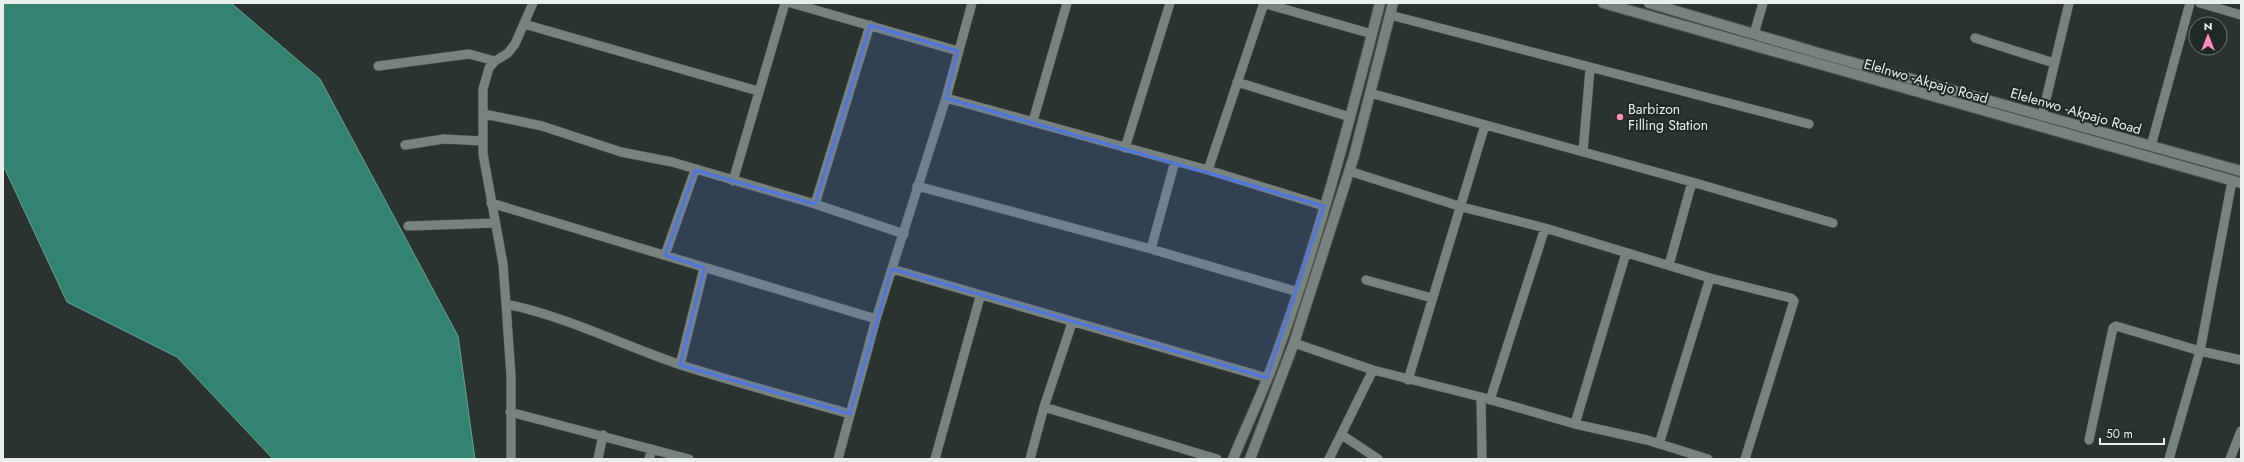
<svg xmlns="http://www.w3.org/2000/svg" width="2244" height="462" viewBox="0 0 2244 462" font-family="Jost,sans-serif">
	<rect width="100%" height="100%" fill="#2a3330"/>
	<path fill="#32836f" stroke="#69a395" d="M3,3h228l89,76 138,257 17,123h-202l-96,-102 -110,-55 -64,-137z"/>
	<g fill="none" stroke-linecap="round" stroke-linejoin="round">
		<g stroke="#4a514f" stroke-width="10">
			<path id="street" d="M791,3l167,48
				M1263,3l109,31
				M2200,3l41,12
				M1390,15l419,109
				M524,24l234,67
				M1754,34l9,-31
				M1975,38l79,25
				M378,66l91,-12 26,7
				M1237,82l113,35
				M1370,93l322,89 141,41
				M946,98l262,72 116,36
				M484,114l58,12 79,26 51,10 143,42 89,30
				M2042,116l27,-113
				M1033,121l34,-118
				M405,145l39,-6 38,2
				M2151,146l39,-143
				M1125,148l45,-145
				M1583,152l7,-83
				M1208,170l56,-167
				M1349,171l113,36 83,21 165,50 81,20 3,3 -49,158
				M733,181l52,-178
				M917,186l234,63 147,43
				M491,203l385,116
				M815,204l55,-179
				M408,226l87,-3
				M1151,249l24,-88
				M665,255l30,-85
				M1669,265l23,-83
				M892,269l375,109
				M1366,280l66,18
				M506,304c62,13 116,41 175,61 56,18 113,33 169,49
				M1294,343l79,27 108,27 94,27 72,16 61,19
				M680,365l24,-97
				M1408,380l77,-255
				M1481,397l1,62
				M1490,400l55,-172
				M1044,407l173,52
				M510,412l179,47
				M1575,424l51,-171
				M1342,435l36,24
				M2089,440l24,-112 3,-2 84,25 41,9
				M1659,444l51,-166
				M511,459v-83l-5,-72 -3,-40 -20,-110v-65l6,-21 6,-7 13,-8 7,-9 18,-41
				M598,459l5,-24
				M649,459l3,-10
				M838,459l38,-140 70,-221 26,-95
				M935,459l45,-162
				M1030,459l14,-52 28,-84
				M1329,459l44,-89
				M2169,459l31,-108 32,-170
				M2230,459l11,-28"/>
		</g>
		<g stroke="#4a514f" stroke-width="12">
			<path id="secondary" d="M1603,3l638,180
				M1649,3l166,49 426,119
				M1233,459c13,-32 28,-63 40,-95 44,-118 76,-240 107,-361
				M1250,459l44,-116 60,-187 39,-153"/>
		</g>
		<use href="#street" stroke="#78827e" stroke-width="9"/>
		<use href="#secondary" stroke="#78827e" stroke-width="10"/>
	</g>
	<path fill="#5076dd" fill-opacity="0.2" stroke="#5076dd" stroke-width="3" stroke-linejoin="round" d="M870,25l88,26 -12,47 378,108 -57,172 -375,-109 -42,145 -170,-49 24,-97 -39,-13 30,-85 120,34z"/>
	<circle fill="#fd8ebe" stroke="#202926" stroke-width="1.5" cx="1620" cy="117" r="4"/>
	<g text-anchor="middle" stroke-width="4" stroke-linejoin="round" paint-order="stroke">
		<g font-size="14" fill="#e9efed" stroke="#202926">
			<text transform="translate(1926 81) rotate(16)" y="5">Elelnwo -Akpajo Road</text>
			<text transform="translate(2076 111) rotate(16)" y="5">Elelenwo -Akpajo Road</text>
		</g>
		<g font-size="14" fill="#e9efed" stroke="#202926" text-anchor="start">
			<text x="1628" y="114">Barbizon<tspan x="1628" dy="16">Filling Station</tspan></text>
		</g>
	</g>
	<rect width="2244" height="462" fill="none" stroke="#e9efed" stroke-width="8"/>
	<g transform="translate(2208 36)"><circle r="19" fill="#202926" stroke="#707876"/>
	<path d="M0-3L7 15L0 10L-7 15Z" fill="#fd8ebe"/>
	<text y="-6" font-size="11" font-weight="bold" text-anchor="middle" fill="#e9efed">N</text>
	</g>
	<path d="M2100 438v6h64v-6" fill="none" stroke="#e9efed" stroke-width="2"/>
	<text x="2106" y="438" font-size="12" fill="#e9efed" stroke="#202926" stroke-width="3" paint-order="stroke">50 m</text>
</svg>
